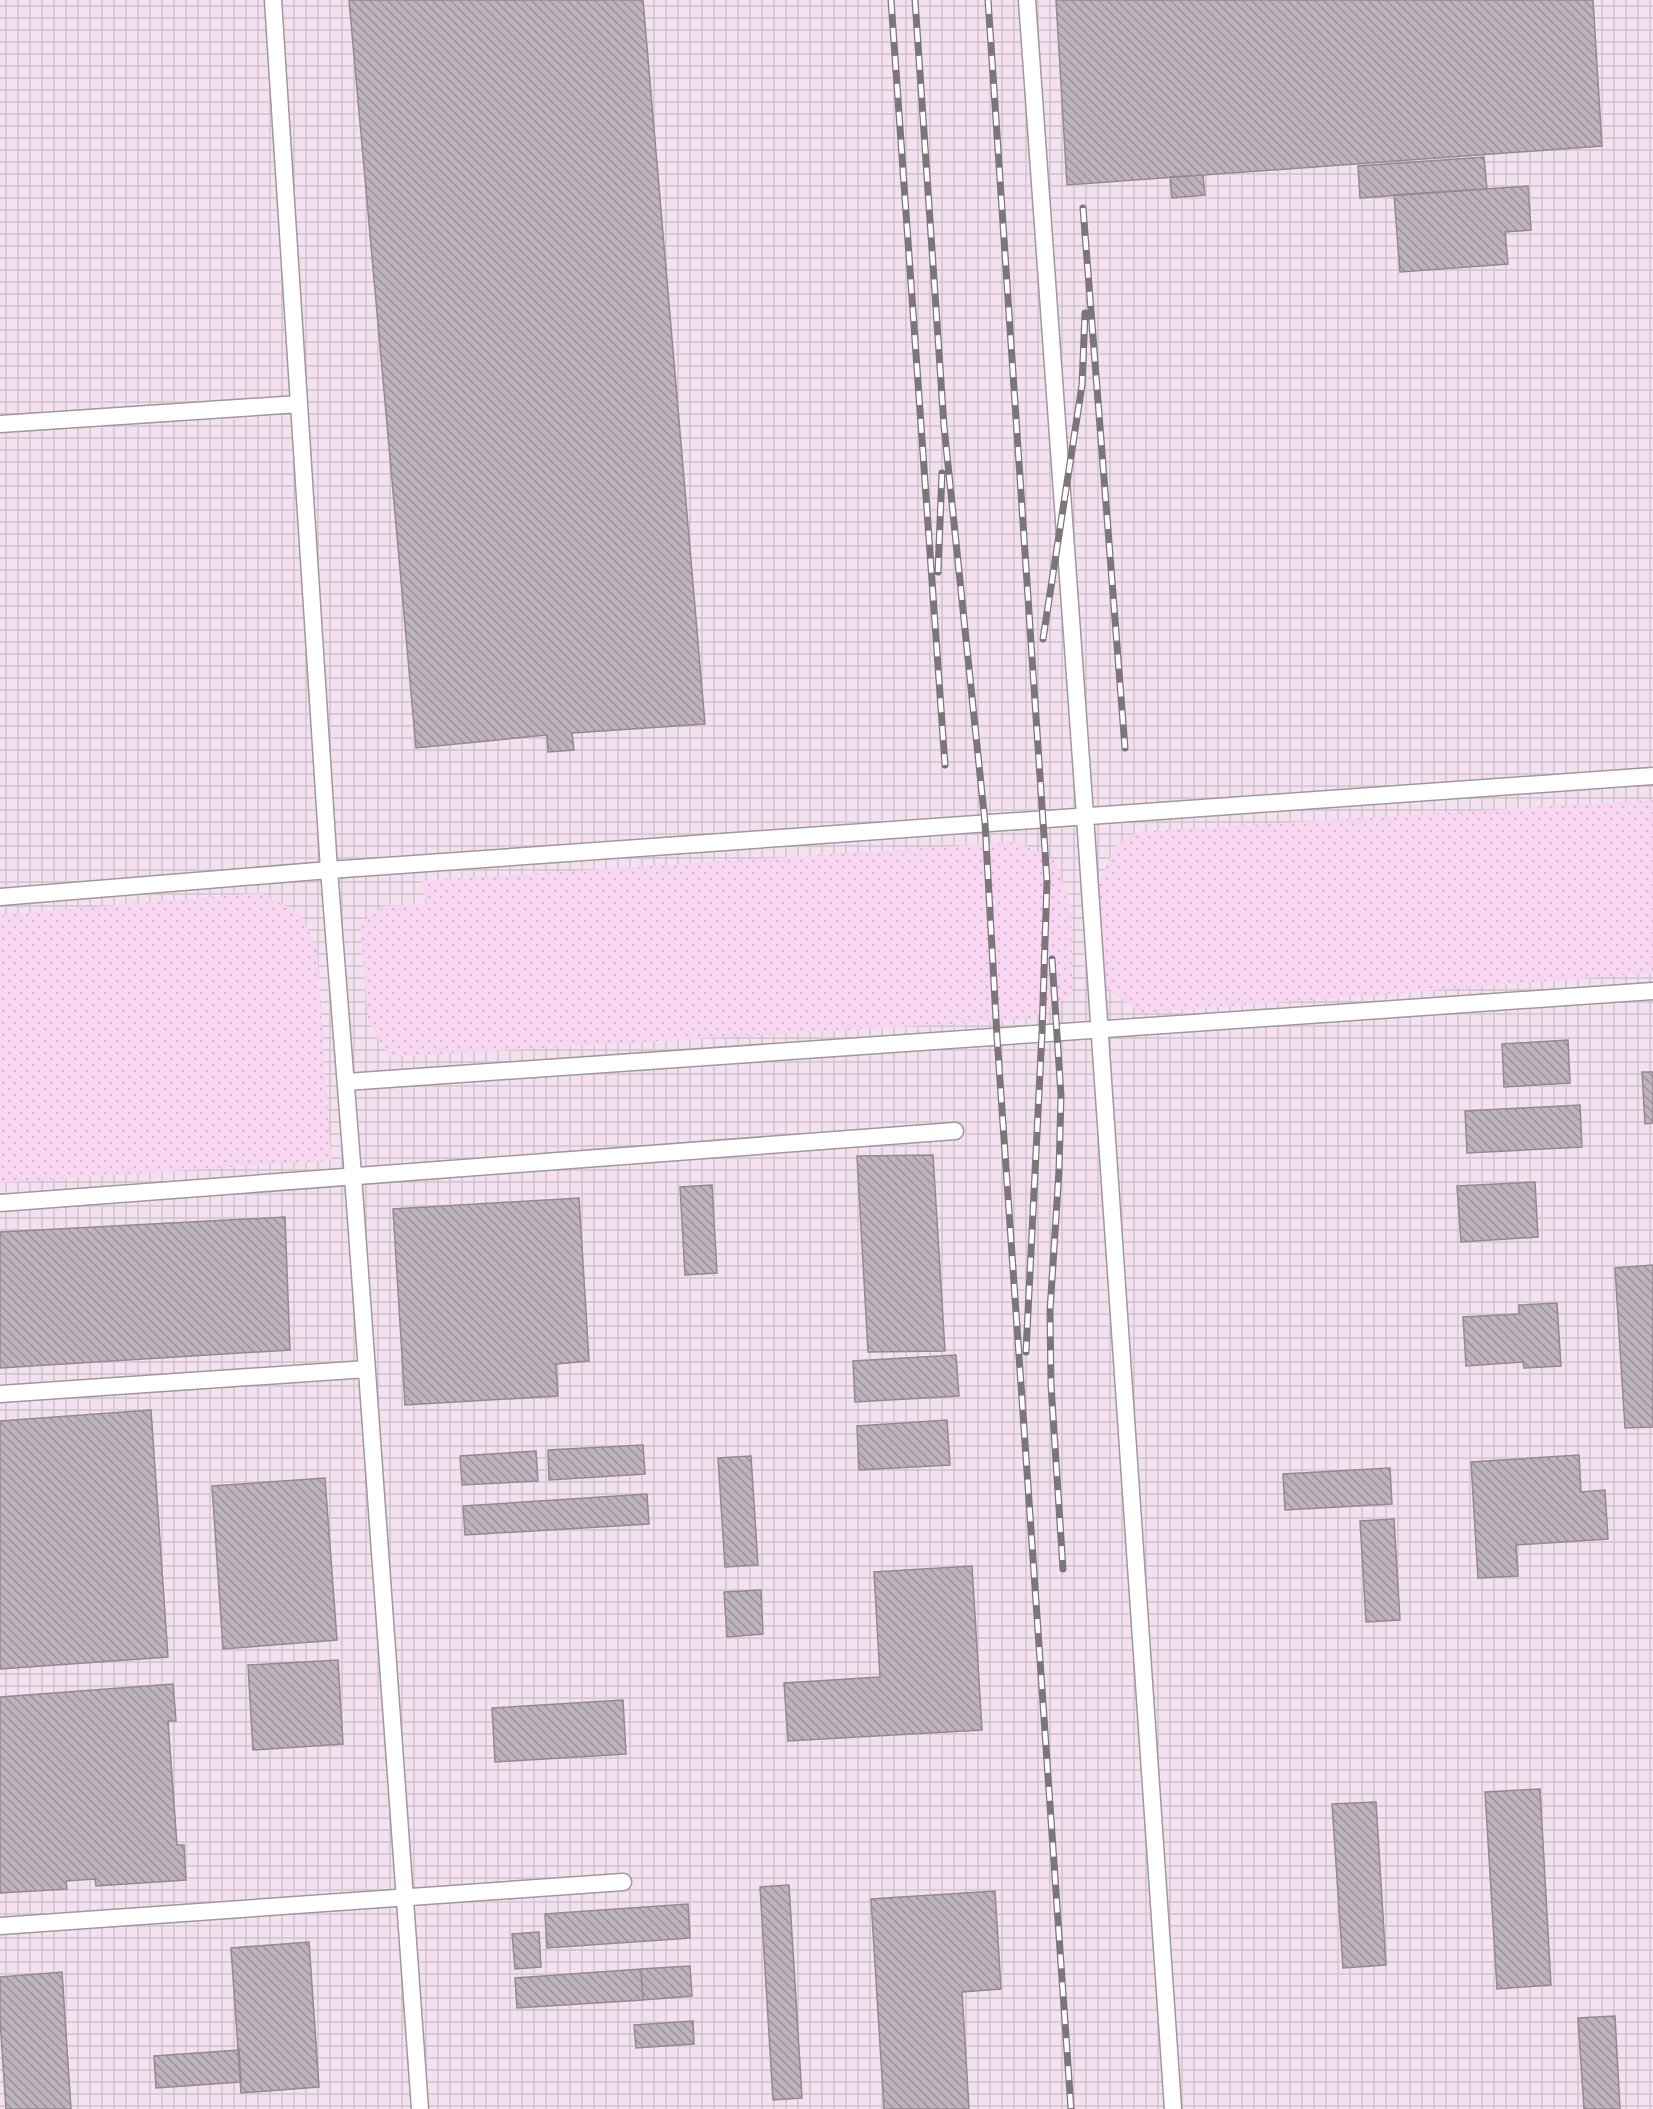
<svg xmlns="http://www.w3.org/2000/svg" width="1653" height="2109" viewBox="0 0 1653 2109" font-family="'Zilla Slab',serif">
	<defs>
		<pattern id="industrial-grid" width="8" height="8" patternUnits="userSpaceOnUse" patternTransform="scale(1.5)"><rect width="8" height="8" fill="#f4e1ef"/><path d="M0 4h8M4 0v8" fill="none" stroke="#d2c2ce"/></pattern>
		<pattern id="grass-dots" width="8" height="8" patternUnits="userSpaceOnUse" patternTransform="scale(1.5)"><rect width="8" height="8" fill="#f8d6f1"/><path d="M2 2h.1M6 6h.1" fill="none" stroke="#d5b8cf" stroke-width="1.8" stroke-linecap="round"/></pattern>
		<pattern id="building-back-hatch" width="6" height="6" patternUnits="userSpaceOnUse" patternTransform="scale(1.5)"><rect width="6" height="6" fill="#beb3bc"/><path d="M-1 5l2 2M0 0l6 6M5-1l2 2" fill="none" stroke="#9b929a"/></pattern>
	</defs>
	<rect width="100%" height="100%" fill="#faeef7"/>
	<path fill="url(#industrial-grid)" d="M0,0h1653v2109h-1653z"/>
	<path fill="url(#grass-dots)" d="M1653,800v173l-512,40 -35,-26 -8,-103 18,-38 21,-14z
		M1018,842l38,20 15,45 1,88 -42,24 -640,38 -22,-36 -8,-98 25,-17 42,-2 -6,-23z
		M260,893l40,20 17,36 14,211 -331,23v-268z"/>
	<path fill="url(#building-back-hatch)" stroke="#938991" stroke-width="1.5" d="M349,0h294l62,724 -133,9 2,17 -26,2 -1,-17 -131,13z
		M1056,0h537l9,146 -535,39z
		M1484,157l3,32 -127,9 -2,-32z
		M1203,175l2,20 -33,3 -2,-21z
		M1528,186l3,44 -26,2 3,32 -108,8 -6,-77z
		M1568,1040l2,43 -66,4 -2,-43z
		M1642,1072h11v51l-8,1z
		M1580,1105l2,42 -115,6 -2,-42z
		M933,1155l12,196 -77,1 -11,-196z
		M1535,1182l3,55 -77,5 -4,-56z
		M712,1185l5,88 -32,2 -5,-88z
		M579,1198l10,163 -33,3 2,32 -153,9 -12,-196z
		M285,1217l5,133 -290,18v-136z
		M1653,1265v162l-28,1 -10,-160z
		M1557,1303l4,63 -37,2 -1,-6 -57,4 -3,-49 56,-3v-9z
		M956,1355l3,41 -104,6 -2,-41z
		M151,1410l17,247 -168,12v-248z
		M947,1420l3,45 -91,5 -2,-44z
		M643,1445l2,29 -96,6 -1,-30z
		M536,1451l2,30 -76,4 -2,-29z
		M1579,1455l2,37 24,-2 3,49 -92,6 2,31 -40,2 -7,-116z
		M751,1456l7,109 -33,2 -7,-109z
		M1390,1468l2,36 -107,6 -2,-36z
		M325,1478l12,162 -114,9 -11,-163z
		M647,1494l2,30 -184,11 -2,-29z
		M1394,1519l6,101 -34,2 -6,-101z
		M972,1566l10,164 -194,11 -4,-58 96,-6 -6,-105z
		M761,1590l2,44 -36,3 -3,-45z
		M338,1660l5,84 -90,6 -5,-85z
		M173,1684l3,37h-8l9,124h7l2,35 -90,6 -1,-7 -29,2 1,8 -67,4v-196z
		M623,1700l3,54 -131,8 -3,-54z
		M1540,1789l11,196 -54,4 -12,-197z
		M1376,1802l10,163 -43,3 -11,-164z
		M789,1885l13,213 -29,2 -13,-213z
		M995,1891l6,98 -39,3 7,117h-85l-13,-210z
		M688,1904l2,34 -143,10 -2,-34z
		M539,1932l2,35 -26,2 -3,-35z
		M309,1942l10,145 -78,6 -10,-145z
		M690,1966l2,30 -49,4 -2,-31z
		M641,1969l2,31 -126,8 -2,-30z
		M62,1972l9,137h-65l-6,-90v-42z
		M1615,2016l5,93h-36l-6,-91z
		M693,2021l1,23 -58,4 -2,-23z
		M239,2050l2,32 -85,6 -2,-32z"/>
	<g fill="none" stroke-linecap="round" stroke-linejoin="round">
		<g stroke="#a1979f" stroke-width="19">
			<path id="service" d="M273,0l56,870 24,306 67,933
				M1027,0l58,816 88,1293
				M0,424l299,-20
				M0,897l329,-27 1324,-94
				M346,1082l1307,-91
				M0,1203l955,-72
				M0,1394l367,-25
				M0,1926l623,-44"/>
		</g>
		<use href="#service" stroke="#fff" stroke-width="16"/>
		<g stroke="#7d757b" stroke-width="7">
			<path id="rail" d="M891,0l54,765
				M915,0l29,426 41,397 12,214 74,1072
				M988,0l59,881 -5,152 -16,319
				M1083,208l42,540
				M938,572l4,-99
				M1043,639l39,-254 3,-72
				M1052,959l9,136 -2,75 -9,141 1,74 12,184"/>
		</g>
		<use href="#rail" stroke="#fff" stroke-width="4.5" stroke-dasharray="14" stroke-linecap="butt"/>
	</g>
</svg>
